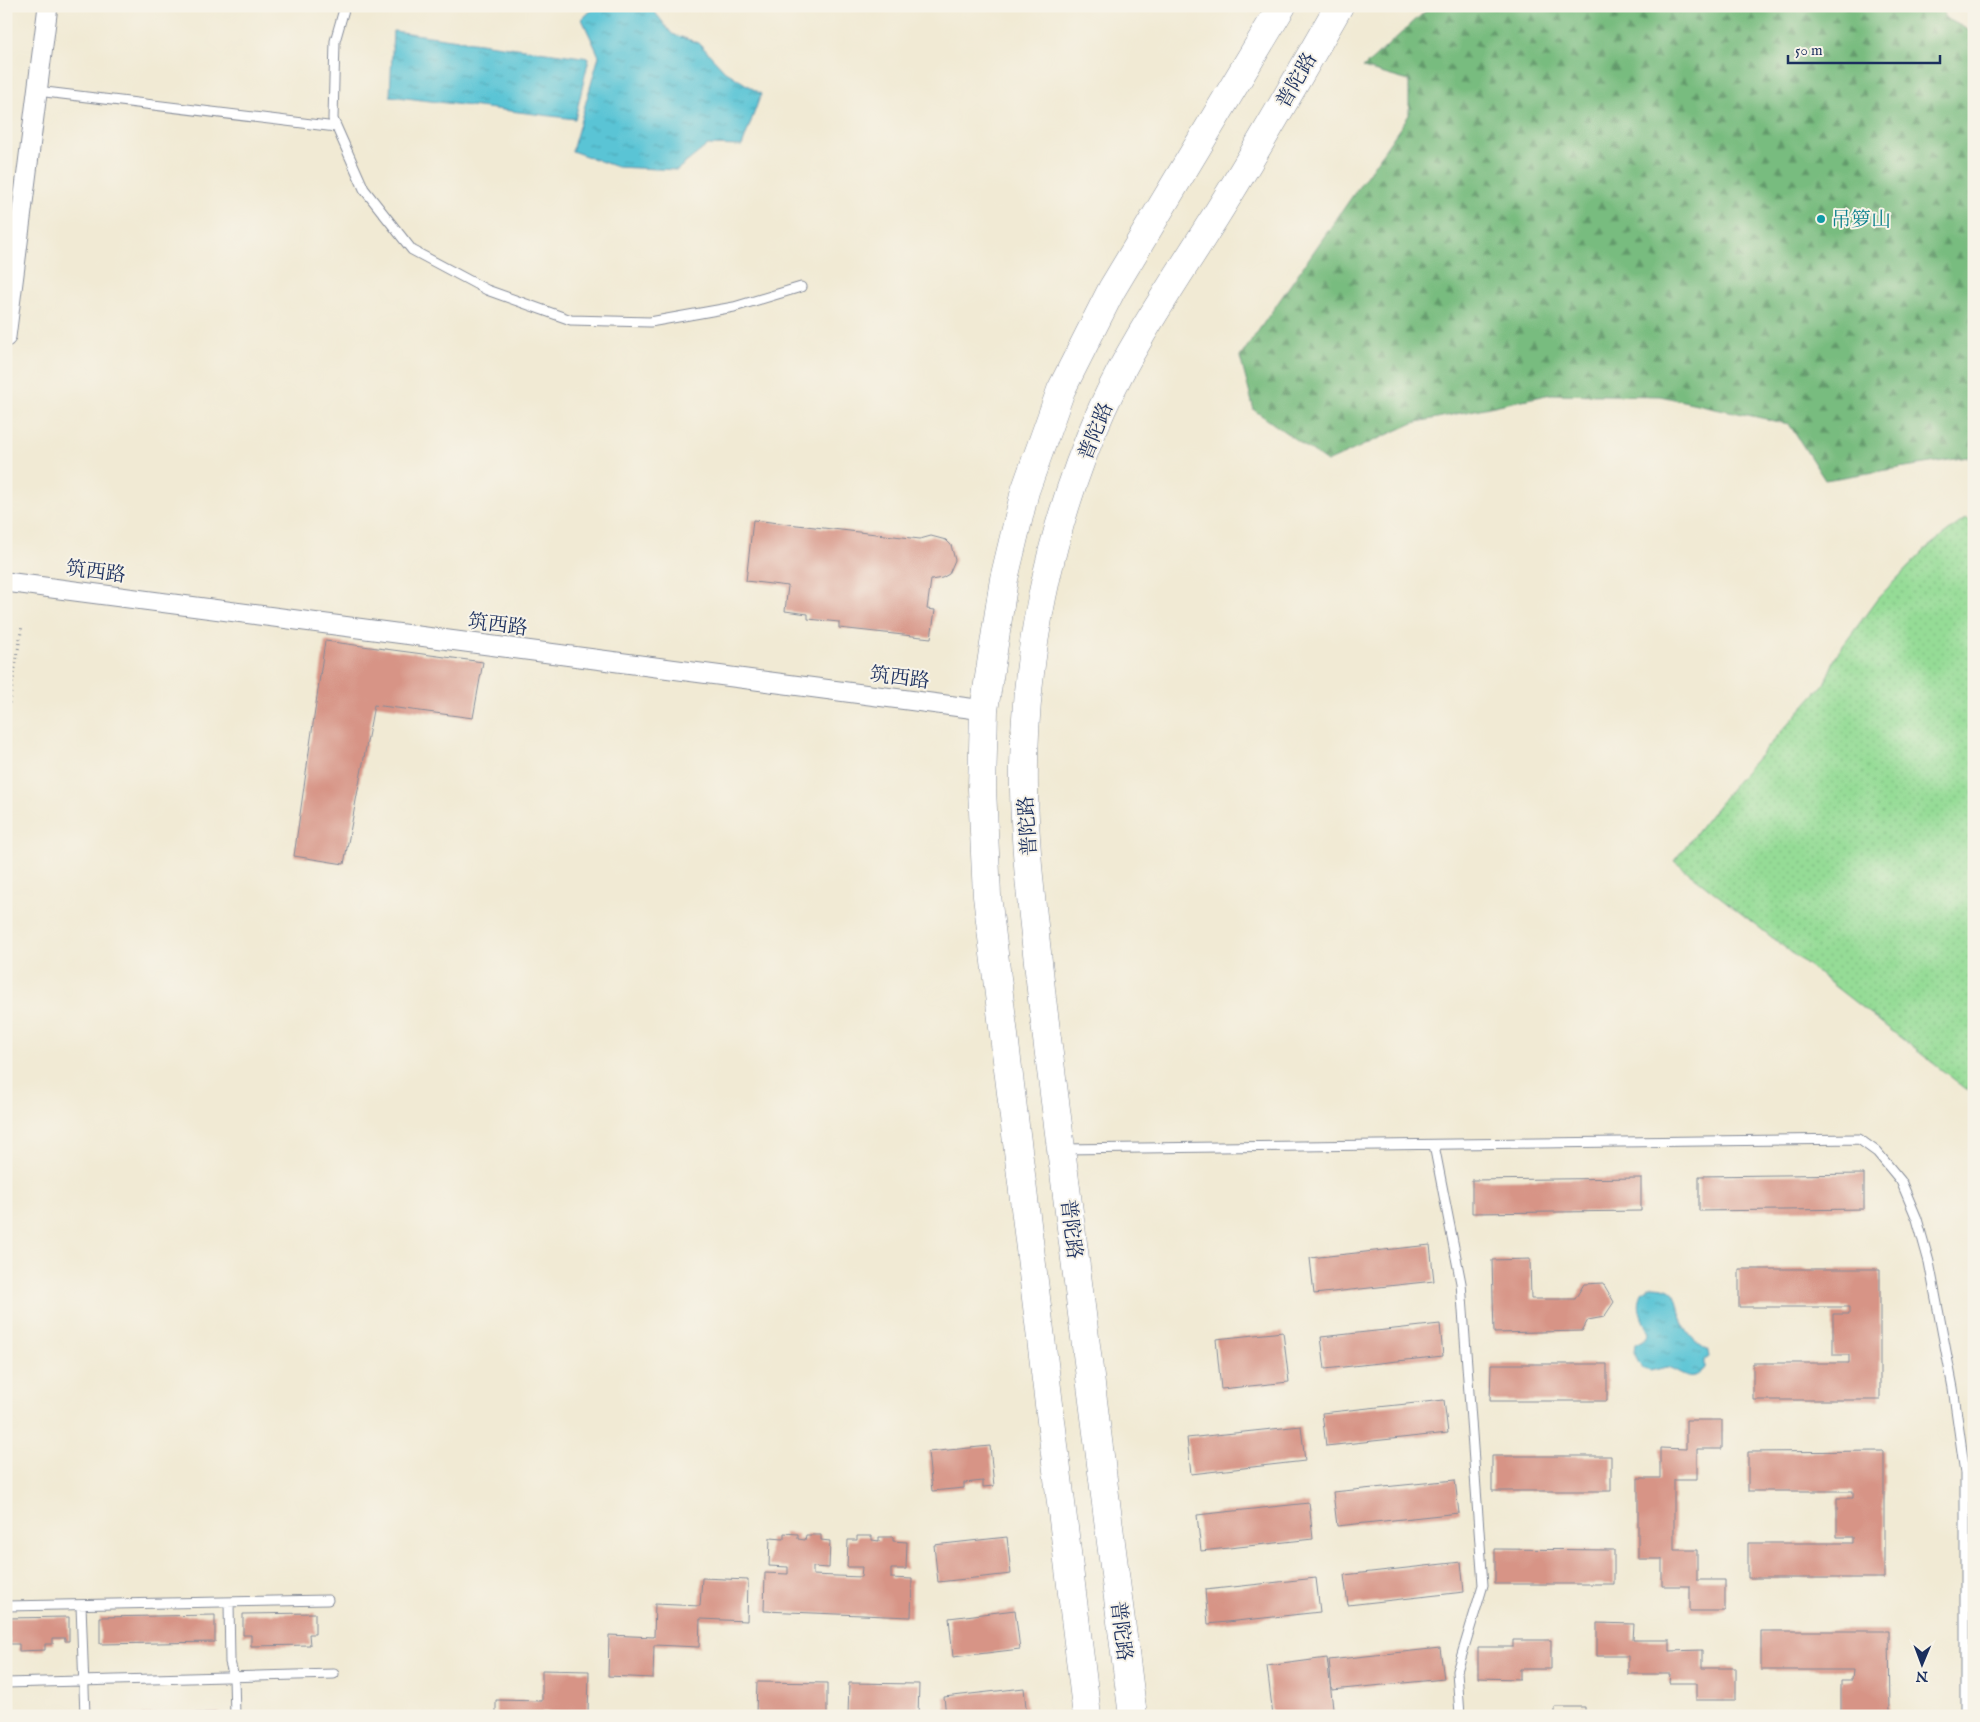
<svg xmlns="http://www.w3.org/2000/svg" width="1980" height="1722" viewBox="0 0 1980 1722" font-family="'IM FELL English','Noto Serif SC',serif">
	<defs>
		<pattern id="grass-dots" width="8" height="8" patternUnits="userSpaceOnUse" patternTransform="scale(1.25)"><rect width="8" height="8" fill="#95dc96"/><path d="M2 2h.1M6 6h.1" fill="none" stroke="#80bd84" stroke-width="1.8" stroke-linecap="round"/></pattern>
		<pattern id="forest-firs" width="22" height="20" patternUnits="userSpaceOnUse" patternTransform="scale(1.25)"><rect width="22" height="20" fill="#78bc7f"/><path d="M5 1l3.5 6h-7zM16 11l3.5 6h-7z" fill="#62996b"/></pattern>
		<pattern id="water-ripples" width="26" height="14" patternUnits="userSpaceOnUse" patternTransform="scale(1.25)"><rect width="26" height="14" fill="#5ac4d5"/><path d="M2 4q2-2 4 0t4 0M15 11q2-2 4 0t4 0" fill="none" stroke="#4aa0b0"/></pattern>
	</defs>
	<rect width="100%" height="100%" fill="#f7f3e8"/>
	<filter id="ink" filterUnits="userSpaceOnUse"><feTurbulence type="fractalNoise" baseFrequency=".02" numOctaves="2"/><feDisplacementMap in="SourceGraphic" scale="10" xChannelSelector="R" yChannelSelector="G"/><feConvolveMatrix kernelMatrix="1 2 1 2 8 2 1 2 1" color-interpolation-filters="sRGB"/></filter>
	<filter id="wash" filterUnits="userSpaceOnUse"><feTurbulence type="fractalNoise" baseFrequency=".0096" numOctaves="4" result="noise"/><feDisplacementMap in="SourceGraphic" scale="20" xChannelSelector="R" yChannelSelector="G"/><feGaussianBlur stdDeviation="1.12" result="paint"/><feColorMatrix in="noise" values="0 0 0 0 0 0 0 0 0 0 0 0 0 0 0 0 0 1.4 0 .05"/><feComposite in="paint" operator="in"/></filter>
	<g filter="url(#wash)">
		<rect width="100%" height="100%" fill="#f1ead4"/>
		<path fill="url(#grass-dots)" stroke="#58867a" d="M1966,518l8,6v571l-300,-234 63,-80 87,-97 13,-30 41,-56 51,-52z"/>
		<path fill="url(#forest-firs)" stroke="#4a766e" d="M1431,6h514l-1,11 30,16v423l-149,24 -36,-56 -129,-28 -109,-2 -138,29 -86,39 -73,-52 -14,-53 169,-242v-34l-46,-13z"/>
		<path fill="url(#water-ripples)" stroke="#3a7a9a" d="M596,6h54l22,28 27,9 26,28 36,23 -19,52 -34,-1 -31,25 -60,-3 -45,-16 27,-95 -17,-37z
			M393,31l196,27 -14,61 -185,-23z
			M1651,1286c27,0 25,10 30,32 3,12 15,27 27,32l1,7 -4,3v8c-14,17 -22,4 -38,-1l-17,4 -8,-3 -8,-15 1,-9 8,-4 6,-7c-8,-16 -13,-25 -7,-41z"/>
		<g id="blocks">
			<path fill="#d79486" d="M753,520l167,19 11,-3 15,4 5,5 4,15 -6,14 -7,4 -11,2 -4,29 8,1 -4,28 -92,-10v-6l-31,-3v-5l-23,-3 3,-25 -42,-5z
				M325,641l158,21 -10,56 -99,-13 -30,159 -50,-8z
				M1864,1174v35l-165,2v-35z
				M1641,1178v33l-169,2v-33z
				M1430,1245l4,36 -120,13 -4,-36z
				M1530,1259l1,40h44l9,-15 19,-1 11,19 -10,15 -16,3 -6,11 -88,2 -2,-73z
				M1739,1269h141v131h-127v-37h96v-8h-16v-41h16v-7h-110z
				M1440,1324l3,32 -118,13 -4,-32z
				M1283,1332l6,50 -68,7 -5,-50z
				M1491,1364h116v37h-117z
				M1444,1400l4,33 -122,13 -4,-33z
				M1686,1420h36v29h-25v31h-23v70h23v30h28v31h-35v-25h-28v-27h-24v-81h22v-30l26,1z
				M1301,1426l4,35 -114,13 -4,-36z
				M990,1446l4,40 -11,1v-6l-19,2v5l-32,3 -4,-39z
				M1884,1451v127h-136v-35h105v-6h-16v-39h16v-7h-105v-39z
				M1492,1456h119v35h-119z
				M1455,1480l4,33 -122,13 -4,-34z
				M1309,1503l4,36 -112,12 -4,-36z
				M784,1533l14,1v5l7,1 1,-5h15v5l9,1 -1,27 -16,-1v8l48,2 1,-10h-15l1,-27h9v-4h15v4l7,1v-4h14v4l14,1 -1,27h-15v9l21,1 -1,38 -147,-6 1,-38 23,1v-7l-19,-1 1,-28 14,1z
				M1007,1537l4,37 -73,8 -4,-37z
				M1495,1549l119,1v34h-119z
				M1461,1562l3,30 -116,13 -4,-30z
				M702,1578l46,2 -1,41 -47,-2 -1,28 -45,-2 -1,33 -45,-2 1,-41 45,2 1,-33 45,2z
				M1316,1578l4,34 -112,12 -3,-34z
				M1015,1610l5,39 -67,8 -4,-39z
				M315,1613v21h-6l1,11 -59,1v-11h-8v-21z
				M215,1615v27l-115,2v-27z
				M69,1617v24h-4v-3h-12v6h-8v6l-26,1v-7h-9v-5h-4v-21z
				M1597,1623l37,1 -1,16h37v11l32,-1v18h34v32h-40v-17h-27l1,-9h-42v-18h-31z
				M1761,1631h128l1,85h-49v-36h11l1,-10h-92z
				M1513,1640h38v29h-31v10l-42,-1v-31h35z
				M1440,1648l4,31 -112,11 -3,-30z
				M1327,1658l7,58h-61l-6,-50z
				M542,1670l47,1 -1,42 -45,-1v4h-47v-16l46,1z
				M757,1682l70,1v33h-74l3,-2z
				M849,1683l70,1 -1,32h-70z
				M1024,1688l3,28h-81l-2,-19z
				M1555,1707h30v9h-30z
				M220,1713v3h-78v-2z"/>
		</g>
	</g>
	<g filter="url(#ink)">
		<use href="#blocks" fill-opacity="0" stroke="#868c99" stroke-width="1"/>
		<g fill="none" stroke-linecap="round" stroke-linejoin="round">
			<g stroke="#868c99" stroke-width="11">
				<path id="service" d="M345,6l-10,35 -2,78 31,70 48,61 75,40 84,30 79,2 84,-15 67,-20
					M37,91l299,36
					M1434,1145l27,138 22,302 -26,86 3,45
					M1064,1149l795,-10 18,13 24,29 16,38 12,43 24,126 12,85v243
					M229,1602l1,60 4,15 1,39
					M81,1605l4,111
					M6,1606l322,-6
					M6,1683l328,-9"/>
			</g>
			<g stroke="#868c99" stroke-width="21">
				<path id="minor" d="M6,337l42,-331
					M6,582l978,128"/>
			</g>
			<g stroke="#868c99" stroke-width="29">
				<path id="primary" d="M1087,1716l-100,-820 -5,-107 2,-79 20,-131 21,-88 36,-101 51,-101 170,-283
					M1133,1716l-91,-717c-7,-69 -17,-139 -18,-209 -2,-129 25,-263 78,-381 29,-64 69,-122 106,-181 46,-72 88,-147 131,-222"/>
			</g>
			<path stroke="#868c99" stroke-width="3" stroke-dasharray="1 4" stroke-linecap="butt" d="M6,723l16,-97"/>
			<use href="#service" stroke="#fff" stroke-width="9"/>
			<use href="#minor" stroke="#fff" stroke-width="19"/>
			<use href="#primary" stroke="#fff" stroke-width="28"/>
		</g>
	</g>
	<circle fill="#0f9aa8" stroke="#f7f3e8" stroke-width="2" cx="1821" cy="219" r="5"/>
	<g text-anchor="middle" stroke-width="4" stroke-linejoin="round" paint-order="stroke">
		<g font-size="20" fill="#1b2f5e" stroke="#f7f3e8">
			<text transform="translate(1296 80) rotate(-60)" y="7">普陀路</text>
			<text transform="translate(1095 431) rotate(-68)" y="7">普陀路</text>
			<text transform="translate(96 571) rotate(7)" y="7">筑西路</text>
			<text transform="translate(498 624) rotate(7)" y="7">筑西路</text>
			<text transform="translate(900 677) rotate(7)" y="7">筑西路</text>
			<text transform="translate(1027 826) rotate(-94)" y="7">普陀路</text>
			<text transform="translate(1072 1229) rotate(83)" y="7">普陀路</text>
			<text transform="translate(1122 1631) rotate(83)" y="7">普陀路</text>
		</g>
		<g font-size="20" fill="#0d838f" stroke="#f7f3e8" text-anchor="start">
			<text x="1831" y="226">吊箩山</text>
		</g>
	</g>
	<rect width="1980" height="1722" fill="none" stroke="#f7f3e8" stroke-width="25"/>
	<g transform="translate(1922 1664) rotate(181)" stroke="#f7f3e8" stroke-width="4" paint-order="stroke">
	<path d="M0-4L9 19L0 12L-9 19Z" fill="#1b2f5e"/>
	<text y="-8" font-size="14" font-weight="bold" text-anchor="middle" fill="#1b2f5e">N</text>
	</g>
	<path d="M1788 55v8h152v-8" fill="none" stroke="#1b2f5e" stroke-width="2.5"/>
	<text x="1795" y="55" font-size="15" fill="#1b2f5e" stroke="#f7f3e8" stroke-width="4" paint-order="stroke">50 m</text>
</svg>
